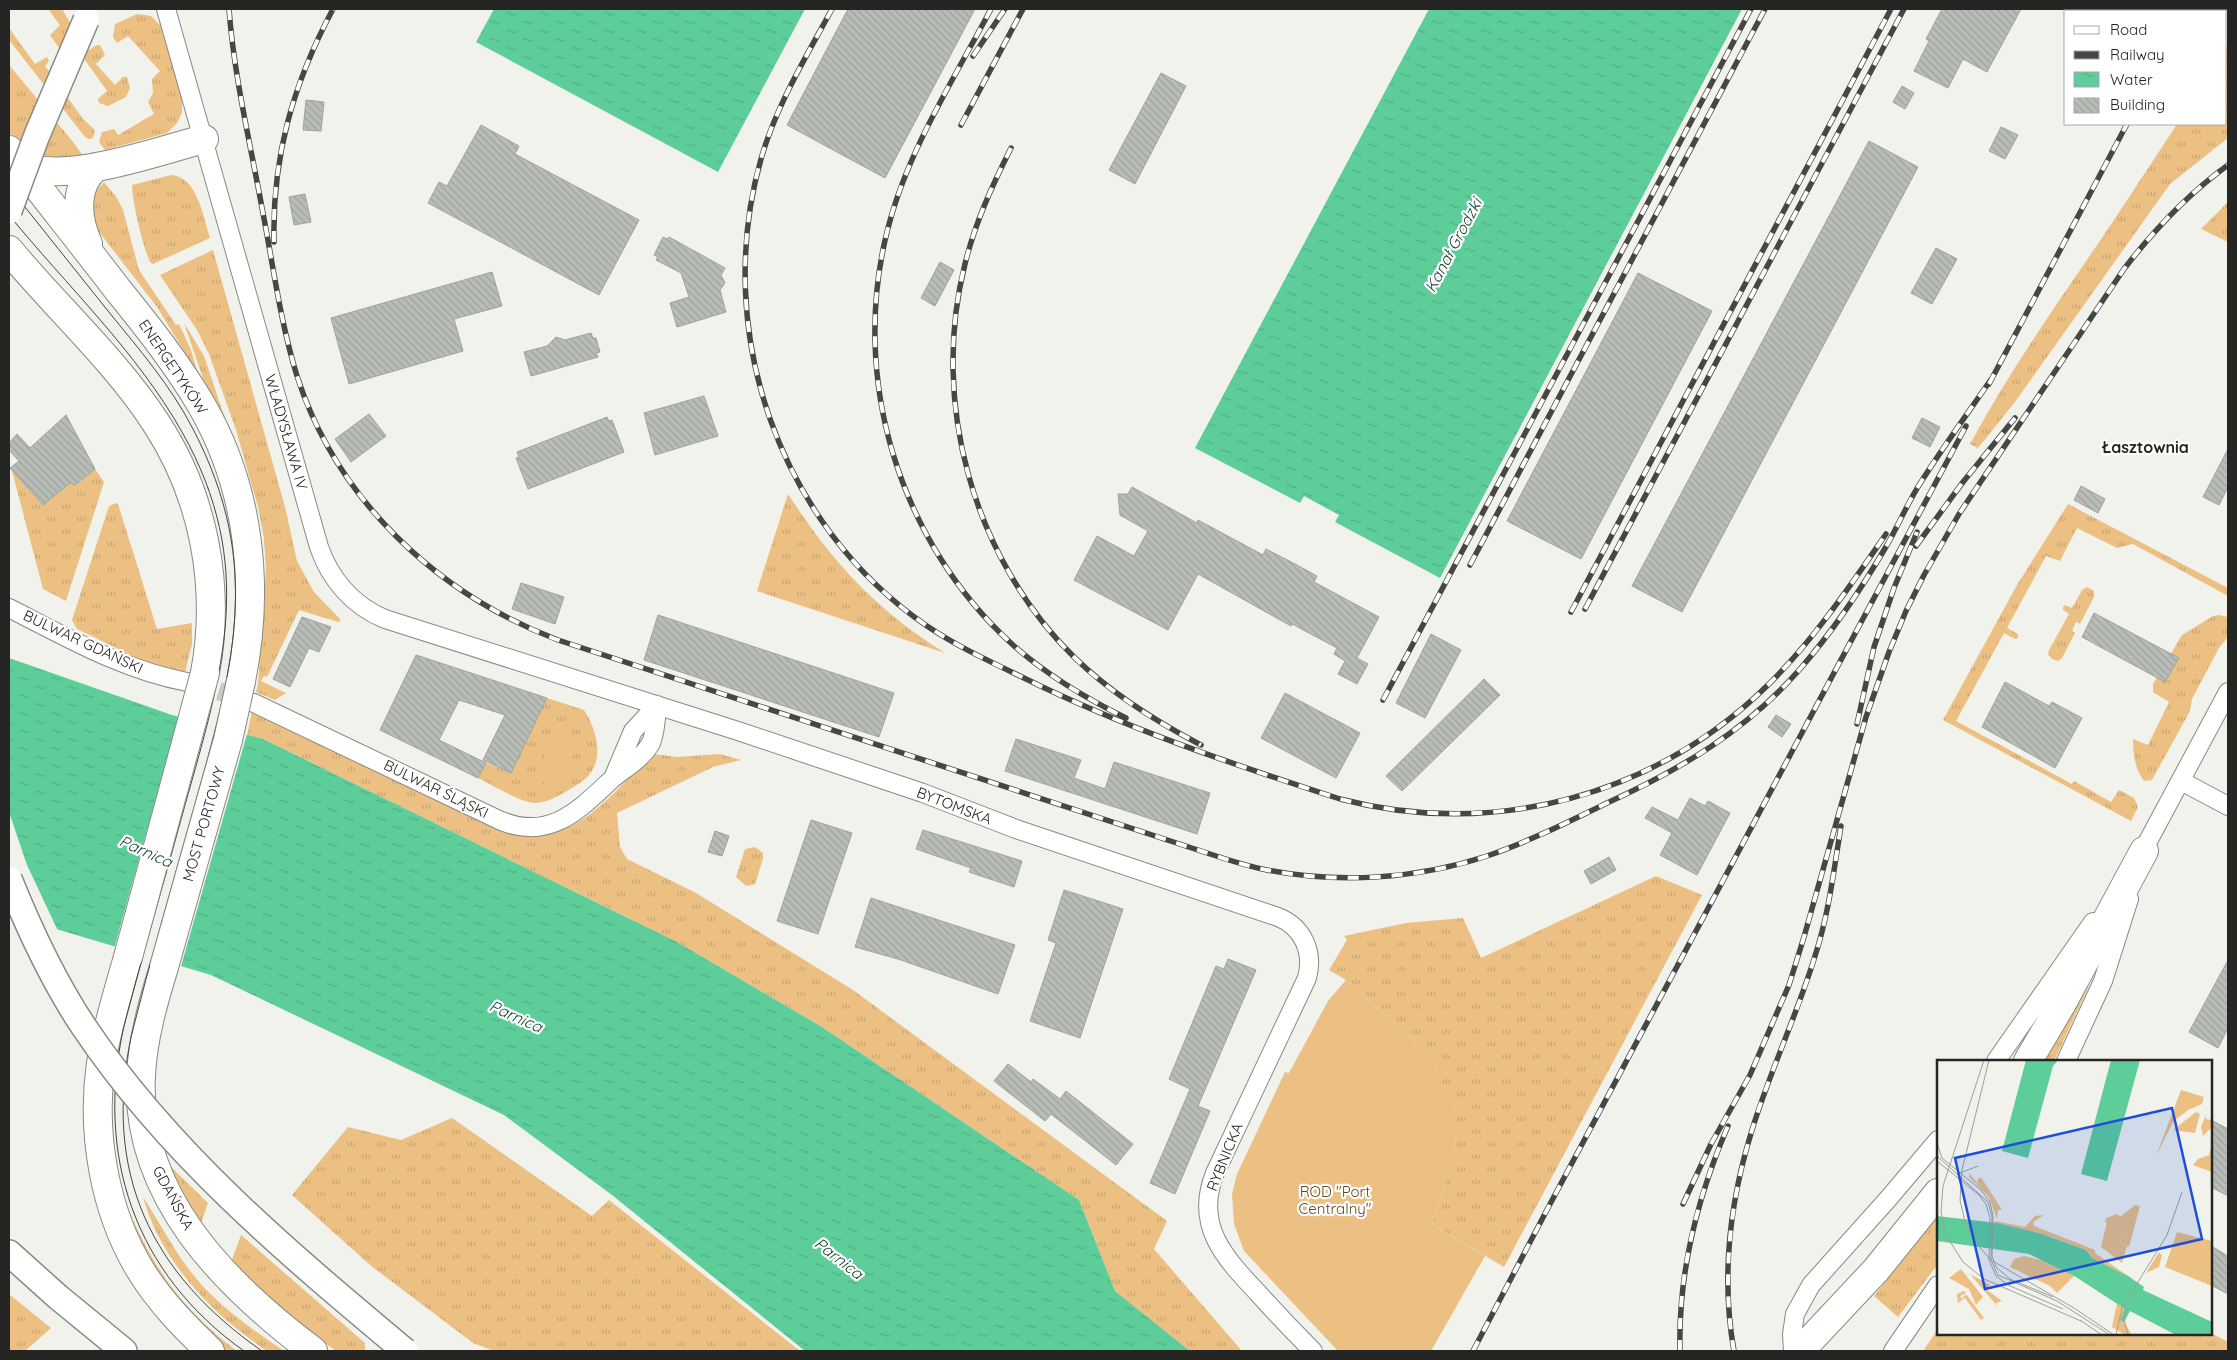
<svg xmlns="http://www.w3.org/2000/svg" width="2237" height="1360" viewBox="0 0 2237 1360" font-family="Quicksand,sans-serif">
	<defs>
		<pattern id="grass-tufts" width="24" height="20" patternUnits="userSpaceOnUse" patternTransform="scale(1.25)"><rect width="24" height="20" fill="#ecc083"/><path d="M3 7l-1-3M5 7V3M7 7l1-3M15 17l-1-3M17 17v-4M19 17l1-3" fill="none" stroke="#caa571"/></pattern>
		<pattern id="water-ripples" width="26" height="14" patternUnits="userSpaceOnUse" patternTransform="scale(1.25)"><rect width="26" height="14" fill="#5dcd99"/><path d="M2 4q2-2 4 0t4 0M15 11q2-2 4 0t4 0" fill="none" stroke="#51b084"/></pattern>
		<pattern id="building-back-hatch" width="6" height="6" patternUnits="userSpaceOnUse" patternTransform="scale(1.25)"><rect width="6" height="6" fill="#b9bdb8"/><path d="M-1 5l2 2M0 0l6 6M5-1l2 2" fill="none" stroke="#9fa29e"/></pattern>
	</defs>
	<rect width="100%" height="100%" fill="#f0f2eb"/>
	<path fill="url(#grass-tufts)" d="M48,9h14l25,42 10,-6h3l5,10 -9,9 19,21 8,-8h4l3,11 -4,9 -18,9 -9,-3 -1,-4 9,-8 -27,-38 -13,6 -17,-24 10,-10z
		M137,14l14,2 11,11 20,70v16l-5,10 -10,10 -62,17 -6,-8 3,-10 12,-3 4,6 36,-21 -6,-12 5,-9 -1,-14 8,-8 -32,-35 -11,7 -4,-6 2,-13z
		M9,28l26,36 12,-7 2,4 -4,5 38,53 12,11 -2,8 -4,1 -4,-2 -76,-97z
		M2228,43v95l-58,46 -155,218 -37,46 -8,-4c33,-61 71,-117 110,-174 33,-48 65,-97 97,-146h49v-77z
		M9,65l65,78 9,13c-29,6 -55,1 -74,-24z
		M171,175c27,2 32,42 39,63l-57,26 -3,-2c-7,-16 -18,-60 -18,-77z
		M104,182l13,16 6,12 16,60 37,55 3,-1 12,26 7,24 -41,-67 -61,-79 -6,-18 4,-17z
		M2228,202v40l-27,-13z
		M213,250l72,257 12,54 17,31 27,28 -3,2 -39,-12 -32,67 -3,-1 -3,5 25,12 -11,7 -19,-8 2,-8 8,-114 -2,-32 -6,-31 -22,-77 -27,-76 -12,-24 -37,-55z
		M184,323l20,33 37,110 -34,-76z
		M95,469l9,13 -38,119 -23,-12 -31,-118 31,34 28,-23 4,4z
		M788,494c45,69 87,115 157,159l-188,-62z
		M116,503l2,1 39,125 35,-6v21l-7,28 -42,-11 -66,-32 -5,-9 37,-114z
		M2068,504l160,84v8l-95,-52 -16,4 -40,-20 -17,33 -14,-5 -39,72 11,6v4l-3,1 -11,-6 -48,88 116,63 2,-3 37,21 8,-12 15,8 4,9 -7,14 -188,-101 74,-135z
		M2087,587l7,4v6l-14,27 -4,-2 -4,9 3,2 -13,25 -4,3 -6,-2 -4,-5 1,-4 20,-36 -6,-4v-3l2,-2 7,3 10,-18z
		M2219,615l9,2v20l-9,11 -27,51 -2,12 -38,69 -8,1c-9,-12 -11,-27 -11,-42l15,6 21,-43 -16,-10v-8l29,-49 31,-19z
		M547,698l37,12c13,20 22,52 0,70 -5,4 -11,7 -17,11 -9,5 -21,12 -32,12 -16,-1 -42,-18 -57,-25l8,-15 25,10z
		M252,711l236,114c79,35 114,-24 166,-71l23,3 43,-3 21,6 -28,7 -96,46 3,34 7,12 69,34 157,97 314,231 -13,28 88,102h-52l-75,-60 -36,-91 -257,-173 -145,-85 -414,-203 -16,-3z
		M755,847l8,6v6l-8,25 -9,2 -10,-9 9,-28z
		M1656,876l46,19 -198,372 -72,-43 22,-70 2,-18 -22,-77 -88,-79 -17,-10 18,-30 -3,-4 62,-13 57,-5 18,40z
		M2089,981l-1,7 -34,73h-11z
		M452,1118l140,98 17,-16 191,151h-306l-21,-8 -103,-78 -78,-70 56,-68 53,13z
		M170,1166l38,37 -8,23z
		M118,1184c28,72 56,120 119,167h-12l-44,-42 -46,-73z
		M143,1197c19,29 34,60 57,86 24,27 55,48 84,68 -5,0 -12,2 -16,0 -6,-2 -13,-9 -19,-13 -46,-33 -91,-85 -106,-141z
		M1938,1216v48l-40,53 -24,-21z
		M241,1235l124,108v8h-29l-52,-37 -54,-49z
		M9,1294l42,34 -26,23h-16z
		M1938,1329v5l273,-1 17,9v9h-305z"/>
	<path fill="#ecc083" d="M556,733l22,11 -21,44 -22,-10z
		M1346,980l88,79 21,63 1,14 -2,18 -22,70 53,32 -54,95h-93l-94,-100 -10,-27 -2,-30 5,-20 48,-102 4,1 39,-72z"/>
	<path fill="url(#water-ripples)" d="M494,9h311l-87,163 -242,-130z
		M1429,9h313l-302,569 -105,-56 4,-7 -35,-19 -4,7 -105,-55z
		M9,658l163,57 91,24 414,203 145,85 257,173 36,91 75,60h-385l-193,-156 -108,-80 -293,-140 -202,-60z"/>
	<path fill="#f0f2eb" d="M179,714l68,20 -67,236 -66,-21z
		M9,812l18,53 32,68 -50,-15z"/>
	<path fill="url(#building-back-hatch)" stroke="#9ea39d" d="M848,9h127l-90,169 -98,-53z
		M1942,9h79l-34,63 -24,-13 -15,29 -34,-17 15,-30 -3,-2z
		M1161,73l25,13 -51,98 -26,-14z
		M1902,86l12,7 -9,16 -12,-7z
		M306,100l18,2 -3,29 -18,-1z
		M481,125l38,21 -4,8 124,66 -40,75 -171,-92 11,-21 8,4z
		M2001,127l17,8 -13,24 -16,-8z
		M1869,141l49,26 -236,445 -50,-26z
		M305,194l6,28 -17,3 -5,-28z
		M663,237l4,2 2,-2 56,31 -4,7 4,8 -5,7 6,22 -49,15 -7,-24 19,-6 -8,-24 -25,-13 2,-3 -4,-2z
		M1936,248l21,11 -25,45 -21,-11z
		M940,262l14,8 -19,36 -14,-8z
		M492,272l10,34 -48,13 9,32 -114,33 -18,-66z
		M1638,273l74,38 -131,248 -74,-38z
		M591,333l2,5h3l4,14 -4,1 2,4 -67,19 -7,-24 23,-6 9,-9 9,3z
		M704,396l14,40 -63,19 -11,-42z
		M369,414l17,22 -35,26 -16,-23z
		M66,415l29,54 -21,17 -3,-4 -28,23 -33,-37 9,-7 -10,-11v-7l8,-9 13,14z
		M607,417l2,4 3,-1 12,32 -96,37 -12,-31 3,-1 -2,-5z
		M1922,418l18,9 -10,20 -18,-9z
		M2228,449v38l-9,18 -16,-8z
		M2081,486l24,13 -7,14 -24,-13z
		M1132,487l65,36 1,-3 65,35 3,-6 31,16 20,11 -3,6 65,35 -22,41 11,6 -11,20 -19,-10 7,-13 -11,-7 3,-6 -45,-24 -1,2 -93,-52 -30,56 -94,-50 23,-44 37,20 14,-25 -28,-16 -2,-21h10z
		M521,583l43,14 -9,27 -43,-15z
		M2094,613l85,45 -14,24 -83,-45z
		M658,615l236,78 -15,44 -235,-77z
		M302,617l29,10 -12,25 -10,-4 -19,39 -17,-8z
		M1431,634l30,16 -36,68 -29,-15z
		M416,655l131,43 -36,75 -28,-13 22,-45 -46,-15 -20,40 47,23 -8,15 -98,-48z
		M1484,679l16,16 -98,96 -16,-15z
		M2005,682l44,24 3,-4 30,16 -27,50 -73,-41z
		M1285,693l75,40 -24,45 -75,-40z
		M1776,715l15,9 -9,13 -14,-10z
		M1016,739l65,21 -7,18 31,11 9,-27 96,31 -13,41 -192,-63z
		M1690,798l15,8 3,-5 22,12 -33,62 -37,-20 12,-22 -27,-15 7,-11 26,13z
		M811,820l41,13 -34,101 -41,-13z
		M923,830l99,31 -8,26 -45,-15 2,-4 -55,-19z
		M715,831l14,5 -7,20 -14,-4z
		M1609,857l7,13 -25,14 -7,-13z
		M1064,890l59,19 -43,129 -50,-17 26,-78 -8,-3z
		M871,898l144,47 -17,49 -100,-35 -43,-12z
		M1228,959l28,11 -58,136 12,5 -35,83 -25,-11 40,-94 -21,-10 47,-113 8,3z
		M2228,960v68l-10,20 -29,-16z
		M1008,1064l23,18 2,-3 27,20 6,-8 67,53 -17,21 -65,-51 -6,7 -51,-40z
		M2211,1120l17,9v67l-17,-9z
		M2211,1246l17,10v38l-17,-9z"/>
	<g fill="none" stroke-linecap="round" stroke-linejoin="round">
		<path stroke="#c7c9c3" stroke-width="18" stroke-dasharray="18 9" stroke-linecap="butt" d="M193,683l54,17"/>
		<g stroke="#878983" stroke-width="20">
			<path id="minor" d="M166,9l153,538c11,32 34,59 66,72l353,112 185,62 93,36 262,88c25,10 36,35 29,61l-92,195c-21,52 9,84 42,119 18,20 37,40 56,59
				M9,608c57,29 114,62 178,74
				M254,703l245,117c50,22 80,-10 113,-41 13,-11 30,-20 39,-36 5,-12 5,-26 6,-38
				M614,776l19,-45 24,-26
				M2181,781l47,25
				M2139,858l89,-166
				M1996,1061l97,-139
				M2066,1061l37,-80 26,-82
				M1793,1351l-1,-17 3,-20 16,-29 77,-86 50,-59
				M1893,1351l45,-66"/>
		</g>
		<g stroke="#878983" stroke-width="28">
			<path id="secondary" d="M9,1253l49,44 66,54"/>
		</g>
		<g stroke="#878983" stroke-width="30">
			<path id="primary" d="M9,150c36,47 73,93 109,140 30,37 60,75 84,116 48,84 58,181 39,275
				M18,162c37,27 143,-12 186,-23
				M88,244c-11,-25 -15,-58 8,-77
				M9,250c47,57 107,111 147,173 48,73 65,164 49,250
				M128,957c-10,35 -21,70 -27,106 -10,69 3,148 40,208 19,31 44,56 69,80
				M164,967c-11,36 -21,71 -23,108 -7,120 84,210 172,276
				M2028,1061l33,-56 83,-154
				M1800,1351l76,-81 62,-77"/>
		</g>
		<use href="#minor" stroke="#fff" stroke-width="18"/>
		<use href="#secondary" stroke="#fff" stroke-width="25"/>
		<use href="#primary" stroke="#fff" stroke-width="28"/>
		<path stroke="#464644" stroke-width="1" d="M9,187c33,41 66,83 99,124 31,38 63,75 85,118 72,138 39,242 0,382 -21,75 -43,150 -62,226 -28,136 19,236 131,314
			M9,215c58,71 128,137 173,217 75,133 41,238 3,373 -20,74 -42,147 -61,221 -29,129 10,247 120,325"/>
		<g stroke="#464644" stroke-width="5.5">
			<path id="rail" d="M229,9c5,67 21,133 33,199 11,56 18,113 35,168 40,124 140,218 261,264l646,212c21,7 42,14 63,18 72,14 150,9 220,-14 41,-14 81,-34 120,-53 74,-34 139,-72 193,-134 33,-38 62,-81 87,-124 12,-21 21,-43 34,-63 22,-35 47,-69 71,-104
				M832,9c-26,48 -56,97 -71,150 -49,172 18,366 166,467 31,21 64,36 97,52 101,50 208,86 316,121 155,40 316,-3 430,-116 45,-45 80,-97 116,-149
				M991,9c-37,70 -83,141 -103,219 -39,150 11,314 125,417 34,30 72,53 113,73
				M2187,11l2,-2
				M973,56l32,-47
				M961,125l62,-116
				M1011,148c-19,38 -36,75 -46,116 -35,138 8,294 109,393 38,37 81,64 127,88
				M274,242c-2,-85 19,-158 59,-233
				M1989,384l138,-260
				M1916,546l47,-64 52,-64
				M1470,565l295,-556
				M1585,609l319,-600
				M1571,612l320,-603
				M1383,700l368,-691
				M1857,724l17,-77 20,-59 23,-56
				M1683,1204l28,-60 39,-69 39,-90 15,-48 62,-220 23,-65 17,-41 18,-36 35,-61 165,-245c30,-39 64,-75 104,-104
				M1473,1351l76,-145 417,-780
				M1680,1351c-2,-79 17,-153 48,-225
				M1734,1351c-13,-73 -4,-150 18,-221 18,-59 45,-115 63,-174 14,-43 19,-87 26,-130"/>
		</g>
		<use href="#rail" stroke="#fff" stroke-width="4" stroke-dasharray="11" stroke-linecap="butt"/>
		<g stroke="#878983" stroke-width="28" stroke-linecap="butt">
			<path id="secondary-bridge" d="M9,211l28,-76 49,-115
				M9,879c21,52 44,102 75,148 85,127 205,227 321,324"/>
		</g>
		<g stroke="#878983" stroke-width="30" stroke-linecap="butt">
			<path id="primary-bridge" d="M128,957l77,-284
				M164,967l64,-227 13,-59"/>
		</g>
		<use href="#secondary-bridge" stroke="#fff" stroke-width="25"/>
		<use href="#primary-bridge" stroke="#fff" stroke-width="28"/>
	</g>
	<g text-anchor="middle" stroke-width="4.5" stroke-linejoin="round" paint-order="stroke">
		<g font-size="15" fill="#252523" stroke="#fff">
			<text transform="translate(173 367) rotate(56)" y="5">ENERGETYKÓW</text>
			<text transform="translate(286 432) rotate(74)" y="5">WŁADYSŁAWA IV</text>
			<text transform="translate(83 642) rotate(25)" y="5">BULWAR GDAŃSKI</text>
			<text transform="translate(436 789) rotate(26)" y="5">BULWAR ŚLĄSKI</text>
			<text transform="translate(954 806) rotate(21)" y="5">BYTOMSKA</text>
			<text transform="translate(204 824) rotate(-74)" y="5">MOST PORTOWY</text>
			<text transform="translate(1225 1157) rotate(-68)" y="5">RYBNICKA</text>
			<text transform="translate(173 1198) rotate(62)" y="5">GDAŃSKA</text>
		</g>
		<g font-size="15" fill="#624923" stroke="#fff">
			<text x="1335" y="1197">ROD "Port<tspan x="1335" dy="17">Centralny"</tspan></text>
		</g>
		<g font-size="16" font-style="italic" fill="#0d3e29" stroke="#fff">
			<text transform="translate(1453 245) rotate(-62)" y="6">Kanał Grodzki</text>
			<text transform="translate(146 851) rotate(24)" y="6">Parnica</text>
			<text transform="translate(516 1016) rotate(24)" y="6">Parnica</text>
			<text transform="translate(839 1258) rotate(38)" y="6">Parnica</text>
		</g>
		<g font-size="16" font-weight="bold" fill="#252523" stroke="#fff">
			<text x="2145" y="453">Łasztownia</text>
		</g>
	</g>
	<g transform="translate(1937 1060)">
		<rect width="275" height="275" fill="#f0f2eb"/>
		<path d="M244,30l23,7 -2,7 -14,6 -15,12 -17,34zM259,52l4,2 -5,19 -22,-3zM269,55v4l6,1v7l-9,9 -2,-9zM275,83v29l-19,-7 5,-6 11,-4zM32,113l10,12 -2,-5 4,-3 21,33h-4l-1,9 -8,-22 -20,-20zM198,145l5,1 -11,41 -8,-3 -3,-16 -13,-6 1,-4 11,-4 3,3zM107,155l-11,7 1,4 61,24v3l39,27 -42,-22 -6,-8 -44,-16 -47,-11v-2l30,6 10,-11zM240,172l35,9v45l-47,-19zM222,192l3,3 -3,12 -13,6zM87,196l17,4 33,16 -17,17 -7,-7 -40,-19 4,-8zM24,209l22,28 -7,8 -7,-16 -20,-11zM33,214l20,11 -3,5 15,11 -6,2 2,4zM27,231l2,2 -6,3 2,3 4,-5 18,24 -3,2 -16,-22 -7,5 -1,-9zM180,243l8,6 -1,13 8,13h-7l-13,-8z" fill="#ecc083"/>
		<path d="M170,162l11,6 3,16 6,2 -5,17 -21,-16z" fill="#ecc083"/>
		<path d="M89,0h32l-5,6 -25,92 -26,-7zM174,0h29l-33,121 -26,-7zM0,156l60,7 45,11 44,16 6,8 36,18 16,11 -1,3 69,32v13h-36l-46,-24 -6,11 -4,-2 5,-11 -49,-32 -47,-23 -92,-13z" fill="#5dcd99"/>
		<path fill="none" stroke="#9fa09b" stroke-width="1" d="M47,0l-41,126 -2,26 5,23 17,27 21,17 97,42M52,0l-27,110 -2,30 5,22 10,20 16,18 83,48M0,83l5,15 39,32 9,12 3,14 -1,40 4,11 14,12 43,18M0,96l51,46 4,15 -1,43 7,15 59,26 53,34M0,101l42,34 7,9 4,14 -1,42 7,16 12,9 55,24M23,113l18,-7M189,243l-2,16 4,16M137,248l40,27M143,260l22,15M179,275l6,-27 45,-73 15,-43"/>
		<path fill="#1d4ed8" fill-opacity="0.15" stroke="#1d4ed8" stroke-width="2.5" d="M235,48l30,131 -217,50 -30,-131z"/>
		<rect width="275" height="275" fill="none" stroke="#252523" stroke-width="2.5"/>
	</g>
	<rect width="2237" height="1360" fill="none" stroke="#252523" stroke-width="20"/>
	<rect x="2064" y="10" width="162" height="115" fill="#ffffff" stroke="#a8a8a7"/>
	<rect x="2074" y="26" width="25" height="8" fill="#ffffff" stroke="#a8a8a7"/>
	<text x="2110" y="35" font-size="15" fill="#252523">Road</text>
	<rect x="2074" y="51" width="25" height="8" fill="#464644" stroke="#a8a8a7"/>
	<text x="2110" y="60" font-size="15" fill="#252523">Railway</text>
	<rect x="2074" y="72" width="25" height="15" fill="url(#water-ripples)" stroke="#a8a8a7"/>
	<text x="2110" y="85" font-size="15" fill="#252523">Water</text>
	<rect x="2074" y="98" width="25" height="15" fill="url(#building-back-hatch)" stroke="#a8a8a7"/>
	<text x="2110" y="110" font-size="15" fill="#252523">Building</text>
</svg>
